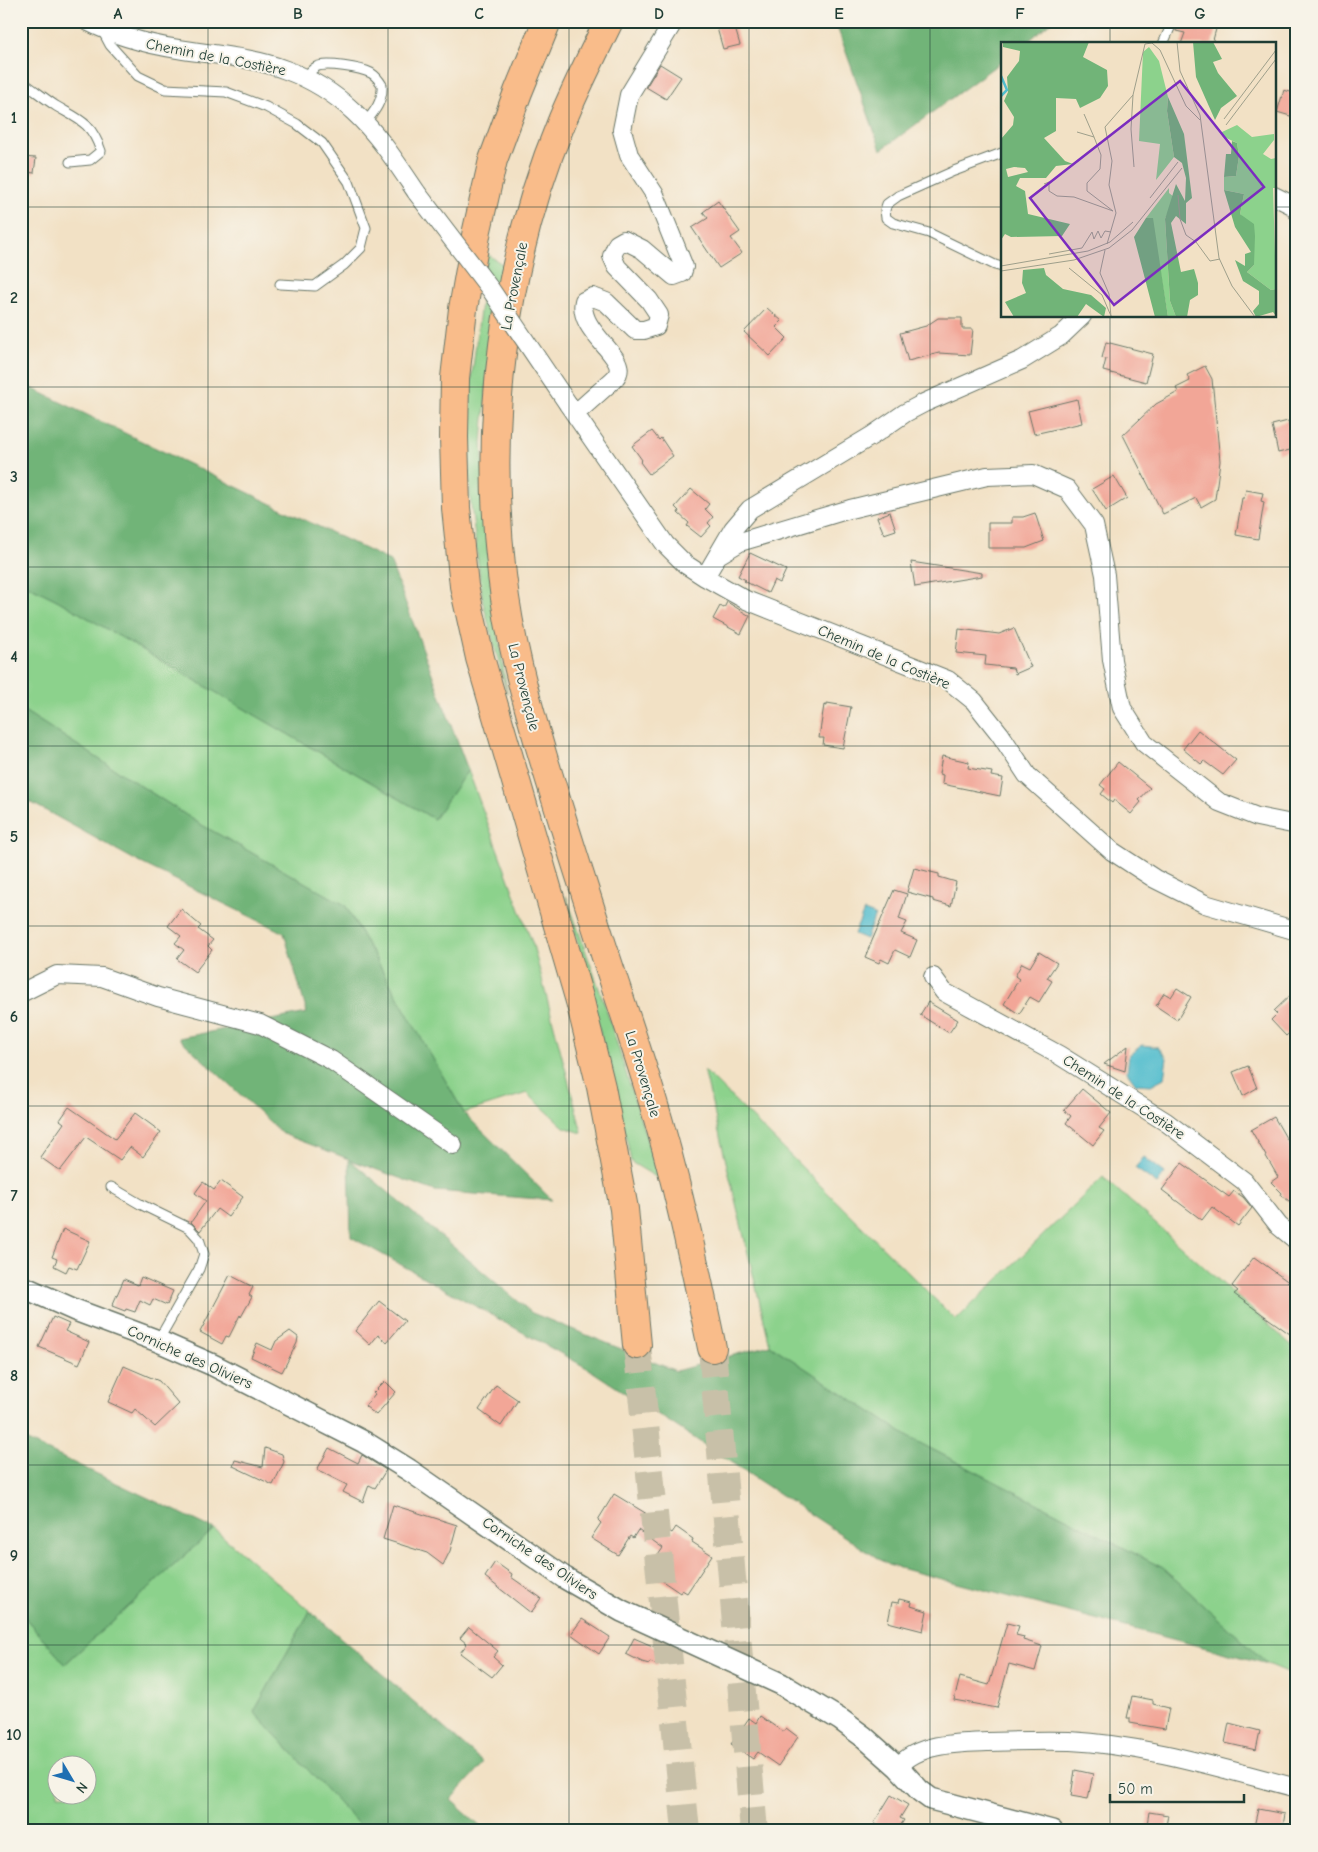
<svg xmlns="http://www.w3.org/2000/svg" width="1318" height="1852" viewBox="0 0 1318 1852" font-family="'Comic Neue',sans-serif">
	<rect width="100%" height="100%" fill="#f7f3e8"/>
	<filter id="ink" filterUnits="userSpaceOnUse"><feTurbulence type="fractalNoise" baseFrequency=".02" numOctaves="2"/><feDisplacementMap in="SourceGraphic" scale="10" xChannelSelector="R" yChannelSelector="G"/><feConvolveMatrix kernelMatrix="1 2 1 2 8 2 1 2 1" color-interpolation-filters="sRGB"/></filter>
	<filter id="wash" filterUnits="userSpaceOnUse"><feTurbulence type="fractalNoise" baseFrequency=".0096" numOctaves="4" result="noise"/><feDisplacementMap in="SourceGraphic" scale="20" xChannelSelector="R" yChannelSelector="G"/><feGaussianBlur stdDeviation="1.12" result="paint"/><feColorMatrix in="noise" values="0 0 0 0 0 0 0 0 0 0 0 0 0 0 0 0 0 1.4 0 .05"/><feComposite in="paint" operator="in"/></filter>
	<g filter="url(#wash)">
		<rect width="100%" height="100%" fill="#f2e1c5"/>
		<path fill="#8cd28c" stroke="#568860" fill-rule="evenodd" d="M487,254l18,12 -17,105 -6,71 7,127 18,124 -24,-90 -13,-107 -1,-53 2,-59z
			M21,582l36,18 377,219 34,-49 65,175 49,188 -18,-6 -37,-34 -63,20 -119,-208 -145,-81 -179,-115z
			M566,896l40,112 53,171 -28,-17 -3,-17z
			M704,1070l252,250 147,-143 194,173v326l-29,-12 -105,-96 -253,-130 -140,-93z
			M214,1529l96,82 -56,101 111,119h-344v-218l44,51zM58,1764h30v30h-30z"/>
		<path fill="#71b478" stroke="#487856" d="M835,21h217l-27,23h-23v17l-121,89z
			M21,383l369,178 78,209 -34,49 -377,-219 -36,-18z
			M21,709l179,115 145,81 119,208 88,87 -117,-9 -85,-31 182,153 144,58 94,-26 140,93 253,130 105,96 -380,-99 -301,-197 -236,-131 -2,-78 -66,-25 -104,-96 128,-25 -23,-80 -149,-73 -114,-63z
			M21,1438l193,91 -149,135 -44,-51z
			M310,1611l174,152 -33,37 34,31h-120l-111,-119z"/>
		<path fill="#52bdce" stroke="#387d81" d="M864,911l11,4 -9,24 -12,-5z
			M1142,1045l16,2 9,11 -3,20 -13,7 -15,-1 -9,-12 2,-17z
			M1144,1157l21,16 -8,11 -22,-16z"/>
		<g id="blocks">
			<path fill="#f2a697" d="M715,21h18l7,24 -17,4z
				M1179,21h30l-1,5 8,3 -4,15h-31l4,-11 -9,-2z
				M660,64l21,13 -15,22 -20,-12z
				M1284,90l13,4v24l-20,-6z
				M21,157l15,1 -2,15 -13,-2z
				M718,201l22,31 -9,6 11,15 -23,15 -27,-40 16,-10 -5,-6z
				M767,308l15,13 -6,6 11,11 -17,18 -26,-24z
				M938,318h24v11h11l-3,26 -31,-2 -31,8 -8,-28 26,-7z
				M1106,342l47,12 -7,28 -43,-11 3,-12 -4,-1z
				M1205,366l7,13 8,82 -5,38 -14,8 -5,-9 -33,16 -40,-79 33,-31 22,-12 -2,-4 14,-7 -3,-6z
				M1077,399l5,24 -48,11 -6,-23z
				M1288,421l6,28 -16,4 -6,-28z
				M652,431l7,9 2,-2 12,18 -24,18 -9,-12 2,-2 -10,-14z
				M1114,476l13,22 -21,13 -14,-22z
				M691,489l18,15 -4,5 8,8 -5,6 3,3 -10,11 -14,-11 2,-3 -11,-10 1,-2 -4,-4z
				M1246,490l17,3 -2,8 3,1 -6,37 -22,-4 6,-37h2z
				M890,512l6,18 -12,4 -7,-17z
				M1035,513l9,28 -18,7h-38v-25h24v-6h11z
				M750,553l36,17 -6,13 -6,-3 -6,13 -24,-12 2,-1 -8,-4z
				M911,562l71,11v3l-67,11z
				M727,602l23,14 -9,18 -28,-15 7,-13 4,2z
				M1014,628l17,39 -16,7 -2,-6 -28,-3 1,-9 -30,-3 3,-24 40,5z
				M827,703l24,4 -8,41 -20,-3 1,-7h-5l5,-33 3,1z
				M1198,730l38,30 -13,15 -19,-14 -3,3 -18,-15z
				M942,756l27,6 -1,6 24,4 -1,4 12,2 -3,18 -58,-12 1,-9 -4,-1z
				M1118,762l32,26 -11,12 2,2 -10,12 -17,-14 -2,3 -11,-9 4,-5 -5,-4z
				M914,868l25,6v3l17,5 -5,24 -18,-5v-2l-26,-7z
				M894,890l13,4 -8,25 8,3 -6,11 16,7 -7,17 -15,-7 -6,13 -8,-4 -2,4 -14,-6z
				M181,909l20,17 -3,3 15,11 -5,6 4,4 -17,22 -18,-13 7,-9 -9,-7 6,-7 -13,-10z
				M1039,952l18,11 -10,15 5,3 -13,21 -9,-5 -11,17 -15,-10 15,-25 -4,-3 7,-13 8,4z
				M1177,988l14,9 -14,23 -21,-14 8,-13 7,4z
				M1297,989v37l-11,10 -15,-16 6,-6 -3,-3z
				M928,1002l30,18 -9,13 -29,-18z
				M1128,1046l-3,25 -21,-7z
				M1248,1066l9,22 -14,8 -10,-24z
				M1082,1089l29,24 -12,15 5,3 -11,14 -27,-22 5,-7 -7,-6z
				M69,1107l46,32 20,-26 26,19 -18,25 -13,-10 -10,13 -34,-23 -26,34 -20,-14 24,-34 -4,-3z
				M1274,1117l23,40v50l-16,-12 1,-2 -11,-11 7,-5 -27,-47z
				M1182,1163l47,34 5,-6 9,6 9,11 -14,18 -26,-19 -10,13 -40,-30z
				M221,1181l22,16 -15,20 -11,-8 -17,22 -9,-9 15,-21 -11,-8 8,-11 11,8z
				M63,1229l27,12 -13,28 -8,-3 -3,6 -12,-6 3,-7 -5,-2z
				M1254,1257l43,31v51l-63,-45 4,-3 -6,-5z
				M230,1275l23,12 -4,8 3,2 -11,20 -1,-2 -11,22 -3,-1 -4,8 -22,-12z
				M141,1277l32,14 -6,14 -14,-6 -3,6 -10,-5 -5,12 -9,-3 -1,2 -13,-5 12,-27 14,6z
				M379,1301l26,20 -18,21 -9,-7 -8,10 -15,-14z
				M53,1317l16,7 -4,7 24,11 -10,22 -40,-17z
				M290,1331l8,6 -1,6 -15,29 -31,-15 6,-14 15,7 4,-9z
				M124,1366l35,15 20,23 -24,23 -20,-18 -3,4 -24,-11z
				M385,1381l11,11 -20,23 -11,-9 10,-12 -2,-1z
				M496,1385l22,15 -17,26 -22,-16z
				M265,1448l17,6 2,8 -11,23 -40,-19 2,-6 28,7z
				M329,1448l29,15 4,-8 24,15 -11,18 -6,-3 -6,17 -20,-10 4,-7 -30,-15z
				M614,1494l33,20 -1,1 26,18 4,-6 17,12 -1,3 20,13 -25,38 -5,-3 -2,3 -25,-17 1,-3 -7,-5 14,-20 -25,-18 -5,8 -3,-2 -12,19 -27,-17 10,-15 -3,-3z
				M393,1505l64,20 -7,26 -7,14 -16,-12 -44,-14z
				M495,1562l17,12 -1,3 30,21 -10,15 -46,-36z
				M899,1599l13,3 -1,4 16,5 -4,20 -35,-9 4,-20 6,1z
				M582,1619l28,18 -11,17 -28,-20z
				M1007,1623l12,3 -3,9 8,2 -1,3 19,6 -7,25 -26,-7 -12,44 -43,-8 6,-23 29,8z
				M469,1627l29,24 -5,6 9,8 -10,12 -32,-24 7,-9 -7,-6z
				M634,1638l30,13 -7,14 -7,-3 -1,2 -7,-2 -16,-8z
				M1132,1696l21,4v4l16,4 -4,21 -35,-6v-5h-3z
				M760,1716l23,16 3,-4 12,9 -20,29 -20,-14 -5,7 -22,-15 18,-26 7,5z
				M1229,1723l31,8 -4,19 -31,-7z
				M1075,1770l18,4 -5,25 -17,-3z
				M891,1795l17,10 -8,13 4,2 -7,11h-11l-12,-8z
				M1258,1809l27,5 -3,17h-29z
				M1149,1812l19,3 -3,16h-19z"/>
		</g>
	</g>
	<g filter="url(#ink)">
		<use href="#blocks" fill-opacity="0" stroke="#697667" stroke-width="1"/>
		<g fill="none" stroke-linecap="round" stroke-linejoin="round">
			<path stroke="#c8c0a8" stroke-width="28" stroke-dasharray="28 14" stroke-linecap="butt" d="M637,1345l49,486
				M712,1348l42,483"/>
			<g stroke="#697667" stroke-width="11">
				<path id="service" d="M102,30l8,15 28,31 27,13 61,3 40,15 31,17 25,19 27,39 17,46 -5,20 -17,17 -29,21 -35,-2
					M1163,44l10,-23
					M305,78c3,-4 7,-9 11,-11 10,-5 45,1 55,6 5,3 8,7 11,12 1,16 -7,26 -17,38
					M21,81c12,8 23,17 35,25 24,14 35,16 45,45l-11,9 -20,2
					M1002,153l-48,18 -56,25 -11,8 -2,6 1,8 7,5 36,10 66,32 7,2
					M111,1187l29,17 49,24 10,11 5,15 -5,15 -41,72"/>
			</g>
			<g stroke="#697667" stroke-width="20">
				<path id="minor" d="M87,21c29,15 59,23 91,28 36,6 74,8 108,21 25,9 49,24 68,42 25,23 44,53 63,81
					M1274,196l18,9 5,6
					M568,404l97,140 20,20 20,13 41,23 202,80 26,21 26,33 27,41 85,76 43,28 50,25 92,27
					M575,414l38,-34c2,-2 4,-4 5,-7 7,-18 -41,-43 -34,-72l9,-4 13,5 29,28h9l12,-4 3,-11 -10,-15 -32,-33 -5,-11 5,-12 7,-4 18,9 32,27 8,-3 2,-6 -29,-72 -26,-40 -7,-25 7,-35 45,-74
					M720,554l20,-12 110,-33 137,-33 46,-2 34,15 27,36 11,50 7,85 10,48 22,35 75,59 38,15 40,8
					M705,577l28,-48 17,-20 123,-74 32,-22 19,-10 98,-43 39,-24 21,-20
					M933,977l11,15 115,63 107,67 78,59 35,45 18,15
					M21,993l36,-18 45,2 56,20 102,27 71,36 122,85
					M898,1767c20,-24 60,-24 89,-25 28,-1 55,-2 83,-1 77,4 153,28 227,47"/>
			</g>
			<g stroke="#697667" stroke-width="24">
				<path id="tertiary" d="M21,1286l54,24 83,31 55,24 151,77 45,28 156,108 57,33 159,73 60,36 23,17 34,30 22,24 11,8 121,32"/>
			</g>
			<g stroke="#697667" stroke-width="30">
				<path id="motorway" d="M547,21l-29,71 -25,68 -16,70 -14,79 -8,69 -1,59 2,71 8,78 16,72 100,343 21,86 23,122 13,136
					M609,21c-16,33 -33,66 -47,100 -59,142 -78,302 -60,454 7,62 23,122 41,182 20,66 41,132 62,197 15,46 31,92 45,138 26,84 44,170 62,256"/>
			</g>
			<use href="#service" stroke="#fff" stroke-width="9"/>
			<use href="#minor" stroke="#fff" stroke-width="18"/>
			<use href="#tertiary" stroke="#fff" stroke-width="21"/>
			<use href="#motorway" stroke="#f9bc8a" stroke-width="28"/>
			<g stroke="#697667" stroke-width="20" stroke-linecap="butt">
				<path id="minor-bridge" d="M417,193l74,97 77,114"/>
			</g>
			<use href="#minor-bridge" stroke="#fff" stroke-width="18"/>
		</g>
	</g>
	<path fill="none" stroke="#1f3d34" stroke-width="1" stroke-opacity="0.55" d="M208,21v1810M388,21v1810M569,21v1810M749,21v1810M930,21v1810M1110,21v23M21,207h981M1274,207h23M1110,316v1515M21,387h1276M21,567h1276M21,746h1276M21,926h1276M21,1106h1276M21,1285h1276M21,1465h1276M21,1645h1276"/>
	<g text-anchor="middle" stroke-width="4" stroke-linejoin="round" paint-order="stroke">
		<g font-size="15" fill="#1f3d34" stroke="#f7f3e8">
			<text transform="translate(216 57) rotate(11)" y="5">Chemin de la Costière</text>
			<text transform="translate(514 286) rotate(-79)" y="5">La Provençale</text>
			<text transform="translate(884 657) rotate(23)" y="5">Chemin de la Costière</text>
			<text transform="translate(524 687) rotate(76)" y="5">La Provençale</text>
			<text transform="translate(643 1074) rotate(73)" y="5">La Provençale</text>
			<text transform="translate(1124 1097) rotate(33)" y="5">Chemin de la Costière</text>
			<text transform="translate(190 1357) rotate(24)" y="5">Corniche des Oliviers</text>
			<text transform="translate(540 1558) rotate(34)" y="5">Corniche des Oliviers</text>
		</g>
	</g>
	<g transform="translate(1001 42)">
		<rect width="275" height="275" fill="#f2e1c5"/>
		<path d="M148,5l10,14 9,36 -1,14 7,46 -18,23 4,-36 -21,-3 4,-89zM236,83l15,12 22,-3v6l-11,14 8,5 5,-1v30h-3l3,101 -5,1 -24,-18 7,-7 -9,-46 -5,-5 4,-20 -20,-4v-13l12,-1 3,-20 -2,-13 -15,-7v-4zM168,146v5l5,4 -9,22 5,82 6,16h-8l-9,-55 -13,-44z" fill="#8cd28c"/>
		<path d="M88,0l-6,15 24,13 1,16 -8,12 -20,10 -4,-9 -20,-1v33l-12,7 21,23 8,3 -17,2 -10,12h-26l-4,8 9,5 3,23 42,10 -8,12 -51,1 -6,-3 -4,6v-101l12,-14 1,-8 -10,-16 4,-9 -1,-15 12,-16 1,-10 -17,-4v-4zM13,125l11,1 3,4 -20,5 -2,-8zM192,0h20l9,17 -9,3 5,11 19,23 -16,12 -6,12 -19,-43zM167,55l16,37 8,64 -6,5v21l-10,-8 -5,7 10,49 13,-3 4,14v12l-8,5 -3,17h-11l-6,-16 -5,-82 11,-35 9,17 1,-23 -4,-15 -8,-6 -7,-46zM231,99l5,2 2,13 -3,20 -12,1 2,-23h5zM223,148l20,4 -4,20 14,10 1,12 -1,29 -7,7 24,18 5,-1v27l-3,-4 -17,5 -3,-6 6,-7v-13l-16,-10 -8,-21 10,6v-12l6,-2 -16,-25zM145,176h7l15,99h-13l-21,-80zM43,226l2,7 17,14 28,6 15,13 -2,9 -18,-13 -9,13h-63l-9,-15 21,-9 -4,-10 1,-13z" fill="#71b478" fill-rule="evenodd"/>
		<path fill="none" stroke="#52bdce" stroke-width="2.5" d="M0,34l6,14 -6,6"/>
		<path fill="none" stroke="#9e9f8b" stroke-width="1" d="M176,0l3,29 20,44 19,143 13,28 23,31M132,53l-2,34 3,38M83,72l10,23M223,77l52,-69M225,83l50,-66M76,90l17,5 7,18 -1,14 -13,14v8l26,20M43,142l5,-2v9l8,5 17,1 39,14M177,153l2,24 6,16 10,7 14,19 10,-2M149,156l28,-36M106,202l9,-31 -7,-28 3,-24 -7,-34 28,-32 12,-51 7,-1 8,7 26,56 14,14M104,208l-5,23 9,21 2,23M48,212l33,-6 10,-16 2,7 4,-8 3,7 4,-7 6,1M0,224l87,-15 22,-9 23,-20M68,226l33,27 9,21M0,229l73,-11 35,-12 23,-18 50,-62"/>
		<path fill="#7b2cbf" fill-opacity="0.15" stroke="#7b2cbf" stroke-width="2.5" d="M179,39l84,106 -150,118 -84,-107z"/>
		<rect width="275" height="275" fill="none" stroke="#1f3d34" stroke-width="2.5"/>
	</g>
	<rect width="1318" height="1852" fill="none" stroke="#f7f3e8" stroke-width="55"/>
	<g transform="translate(72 1780) rotate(128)"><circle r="24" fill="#f7f3e8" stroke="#a1aaa0"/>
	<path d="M0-4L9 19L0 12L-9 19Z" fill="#1f6fb2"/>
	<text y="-8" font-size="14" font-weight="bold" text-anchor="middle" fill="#1f3d34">N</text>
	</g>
	<path d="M1110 1794v8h134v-8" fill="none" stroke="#1f3d34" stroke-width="2.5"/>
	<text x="1118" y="1794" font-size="15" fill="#1f3d34" stroke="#f7f3e8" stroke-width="4" paint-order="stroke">50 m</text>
	<rect x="28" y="28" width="1262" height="1796" fill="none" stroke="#1f3d34" stroke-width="2"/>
	<g font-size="16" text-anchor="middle" font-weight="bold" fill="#1f3d34">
		<text x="118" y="19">A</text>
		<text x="298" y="19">B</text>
		<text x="479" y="19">C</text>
		<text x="659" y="19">D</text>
		<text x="839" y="19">E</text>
		<text x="1020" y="19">F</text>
		<text x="1200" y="19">G</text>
		<text x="14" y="123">1</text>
		<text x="14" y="303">2</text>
		<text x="14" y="482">3</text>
		<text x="14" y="662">4</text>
		<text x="14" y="842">5</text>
		<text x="14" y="1022">6</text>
		<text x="14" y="1201">7</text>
		<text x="14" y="1381">8</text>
		<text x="14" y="1561">9</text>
		<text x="14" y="1740">10</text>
	</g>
</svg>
